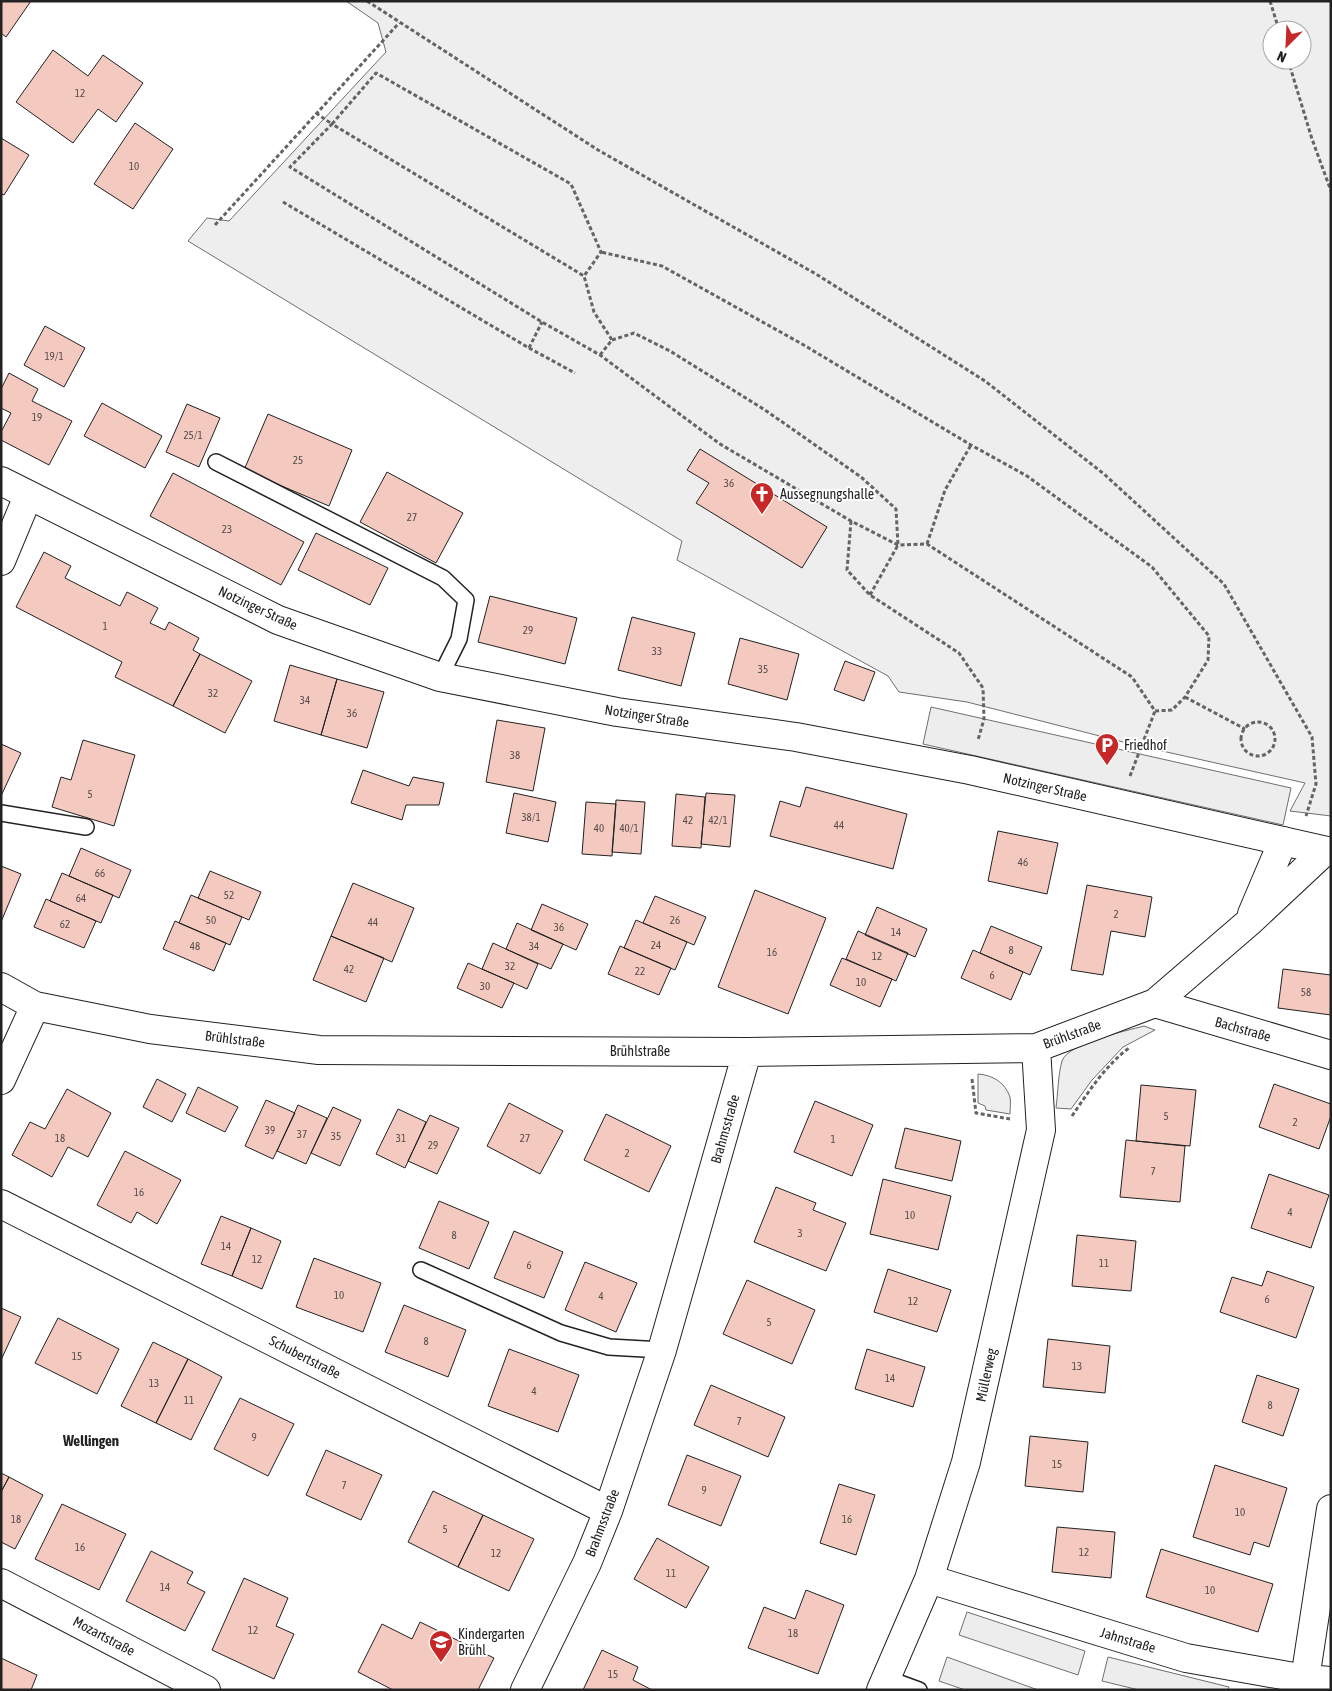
<svg xmlns="http://www.w3.org/2000/svg" width="1332" height="1691" viewBox="0 0 1332 1691" font-family="'Asap Condensed',sans-serif">
	<rect width="100%" height="100%" fill="#fff"/>
	<path fill="#eee" stroke="#6f6f6f" fill-rule="evenodd" d="M346,1h985v815l-41,-5 15,-28 -174,-39 -164,-42 -68,-10 -11,-16 -211,-116 5,-19 -494,-300 19,-23 22,3 157,-169 -8,-29zM1272,30h30v30h-30z
		M1144,1026l11,4 -32,17 -31,33 -21,29 -15,-1c2,-15 2,-33 6,-47 6,-18 64,-30 82,-35z
		M978,1074c14,1 27,8 32,23 1,5 0,12 0,17l-24,-4 -1,-4 -7,-3z"/>
	<path fill="#ededed" stroke="#6f6f6f" d="M931,707l360,81 -8,37 -360,-81z
		M967,1612l118,39 -7,24 -119,-40z
		M947,1657l91,33h-73l-26,-9z
		M1108,1657l121,30 -1,3h-89l-37,-9z"/>
	<path fill="#f3c9c0" stroke="#222" d="M1,1h30l-25,36 -5,-4z
		M53,50l35,26 15,-21 40,28 -27,39 -18,-13 -25,34 -57,-41z
		M135,123l38,26 -40,60 -39,-25z
		M1,138l28,17 -25,40 -3,-1z
		M45,326l40,22 -21,39 -40,-22z
		M9,373l29,16 -6,12 40,20 -23,44 -48,-25v-8l10,-19 -10,-5v-19z
		M102,403l60,33 -17,32 -61,-32z
		M187,404l33,14 -21,49 -33,-15z
		M268,414l84,36 -23,56 -85,-36z
		M700,449l127,78 -25,41 -106,-65 13,-20 -22,-13z
		M387,472l76,41 -27,50 -76,-41z
		M173,473l131,69 -23,43 -131,-69z
		M316,533l72,35 -18,37 -72,-35z
		M44,552l27,14 -6,12 55,28 7,-14 31,16 -8,15 15,7 4,-8 30,16 -6,12 7,4 -27,52 -58,-29 7,-15 -106,-55z
		M490,596l87,22 -12,46 -87,-22z
		M632,617l63,16 -14,53 -63,-16z
		M740,638l59,16 -12,46 -59,-16z
		M200,654l52,27 -27,52 -52,-27z
		M845,661l30,11 -11,29 -30,-11z
		M290,665l47,14 -16,56 -47,-14z
		M337,679l47,13 -17,56 -46,-13z
		M497,720l48,8 -12,63 -47,-9z
		M83,740l52,15 -21,71 -62,-19 9,-30 10,3z
		M1,744l20,9 -20,43z
		M363,770l46,16 4,-9 31,6 -5,22h-33l-4,15 -51,-17z
		M806,787l101,27 -14,55 -123,-33 10,-35 20,6z
		M514,793l42,9 -8,40 -42,-9z
		M706,793l29,2 -5,52 -29,-3z
		M676,794l29,3 -4,51 -29,-2z
		M616,800l29,2 -4,52 -29,-2z
		M586,802l30,2 -4,52 -30,-2z
		M998,831l60,12 -11,51 -59,-13z
		M81,848l50,22 -12,28 -50,-22z
		M1,866l20,8 -20,48z
		M210,871l51,21 -12,28 -51,-22z
		M62,873l51,22 -12,28 -51,-22z
		M353,883l61,25 -22,54 -61,-26z
		M1087,885l65,12 -7,40 -34,-6 -8,44 -32,-5z
		M755,890l71,28 -38,96 -70,-27z
		M191,895l51,22 -12,28 -51,-22z
		M655,896l51,21 -12,28 -51,-22z
		M46,899l50,22 -12,27 -50,-21z
		M542,904l46,20 -12,26 -45,-20z
		M877,907l50,22 -12,28 -50,-22z
		M636,920l51,22 -12,28 -51,-22z
		M175,921l51,22 -12,28 -51,-22z
		M517,923l46,21 -12,25 -45,-20z
		M991,926l51,21 -12,28 -50,-22z
		M858,931l50,22 -12,28 -50,-22z
		M331,936l53,22 -18,44 -53,-22z
		M493,943l45,21 -11,25 -45,-20z
		M620,946l51,22 -12,27 -51,-21z
		M973,950l50,22 -12,28 -50,-22z
		M842,958l50,21 -12,28 -50,-22z
		M468,963l46,20 -12,25 -45,-20z
		M1283,969l48,6v40l-53,-7z
		M157,1079l29,15 -14,28 -29,-15z
		M1274,1084l57,20v12l-12,33 -60,-22z
		M1141,1085l55,5 -6,56 -54,-5z
		M198,1087l40,20 -13,25 -39,-19z
		M67,1089l44,24 -23,44 -20,-10 -16,30 -40,-22 18,-33 15,7z
		M266,1100l29,13 -22,46 -28,-13z
		M815,1101l58,24 -21,51 -58,-24z
		M509,1103l54,28 -23,43 -53,-28z
		M298,1105l29,13 -21,46 -29,-13z
		M333,1107l28,13 -21,46 -29,-13z
		M398,1109l28,13 -21,46 -29,-14z
		M606,1114l65,32 -22,46 -65,-32z
		M430,1115l29,13 -22,46 -29,-13z
		M905,1128l56,13 -9,40 -57,-13z
		M1126,1140l59,6 -5,56 -60,-5z
		M125,1151l56,29 -24,44 -20,-12 -6,11 -34,-18z
		M1269,1174l60,21 -18,53 -60,-20z
		M883,1179l68,17 -13,54 -68,-16z
		M776,1187l40,16 -3,7 33,13 -20,48 -72,-29z
		M439,1201l50,21 -20,47 -50,-21z
		M221,1216l30,12 -19,48 -31,-12z
		M251,1228l30,13 -19,48 -30,-13z
		M514,1231l49,21 -19,46 -50,-20z
		M1077,1235l59,6 -5,50 -59,-5z
		M314,1258l67,25 -18,49 -67,-25z
		M585,1262l52,21 -21,49 -51,-22z
		M888,1269l63,21 -14,42 -63,-20z
		M1267,1271l47,16 -18,51 -76,-26 12,-35 30,9z
		M747,1280l68,30 -23,54 -69,-30z
		M404,1305l62,25 -18,47 -63,-25z
		M1,1308l20,9 -20,43z
		M58,1318l61,31 -22,45 -62,-31z
		M1048,1339l62,7 -5,47 -62,-6z
		M153,1342l35,17 -32,64 -35,-17z
		M509,1349l70,26 -21,57 -70,-26z
		M867,1349l58,18 -12,40 -58,-18z
		M188,1359l34,18 -31,63 -35,-17z
		M1257,1375l42,14 -16,47 -41,-14z
		M711,1385l74,32 -17,40 -74,-32z
		M240,1398l54,26 -26,52 -54,-27z
		M1030,1436l58,6 -5,50 -58,-6z
		M326,1450l56,25 -21,45 -55,-25z
		M687,1455l54,21 -20,50 -53,-21z
		M1215,1465l72,23 -18,59 -15,-5 -4,13 -57,-18z
		M1,1473l8,4 -8,15z
		M9,1477l34,18 -28,54 -14,-7v-50z
		M839,1484l36,11 -19,60 -36,-12z
		M433,1491l50,24 -25,52 -50,-25z
		M62,1504l64,30 -27,56 -64,-31z
		M483,1515l51,24 -25,52 -51,-24z
		M1057,1527l58,5 -4,46 -59,-6z
		M657,1538l52,29 -23,41 -52,-29z
		M1161,1549l112,35 -15,48 -112,-35z
		M151,1551l42,21 -6,11 18,9 -20,39 -59,-30z
		M244,1578l44,20 -12,28 18,8 -20,45 -62,-29z
		M806,1590l38,15 -26,69 -70,-26 16,-41 31,12z
		M420,1622l74,36 -16,32h-85l-35,-18 24,-48 30,15z
		M602,1650l36,17 -5,13 19,10h-69z
		M1,1658l36,17 -6,15h-30z"/>
	<g fill="none" stroke-linecap="round" stroke-linejoin="round">
		<g stroke="#222" stroke-width="18">
			<path id="lane" d="M216,462l227,116 23,22 -7,39 -19,38
				M1,813l85,14
				M421,1270l140,63 48,14 53,3
				M886,1678l33,12"/>
		</g>
		<g stroke="#222" stroke-width="30">
			<path id="street" d="M1,561l27,-65
				M1252,914l31,-73
				M1,987l34,19 115,23 169,21 428,2 289,-4 119,-45 93,-80 77,-72
				M1155,1003l176,52
				M1,1080l34,-74
				M1,1204l607,307
				M929,1579l257,79 119,21 26,2
				M1,1583l205,107
				M1305,1679l26,-170
				M525,1690l62,-127 21,-52 54,-161 85,-298
				M881,1690l48,-111 37,-117 75,-332 -5,-82"/>
		</g>
		<g stroke="#222" stroke-width="30">
			<path id="secondary" d="M1,481l277,139 162,57 177,35 179,25 174,33 361,82"/>
		</g>
		<path stroke="#646464" stroke-width="3" stroke-dasharray="4 2.5" stroke-linecap="butt" d="M367,1l231,149 218,124 169,107 119,93 120,110 88,153 4,47 -10,32
			M1270,1l9,29
			M1288,60l24,79 19,52
			M316,113l16,11 44,-51 195,111 30,68 -17,24
			M283,202l246,146 46,25
			M215,225l184,-202
			M612,340l22,-7 36,18 95,59 96,67 35,32 2,36 -28,50
			M529,348l13,-26
			M600,355l12,-15 -18,-28 -10,-36 -252,-152 -42,43 252,155 58,33 120,89 131,77 47,24 29,-1 205,133 23,34 17,-1 13,-13 23,-37 1,-24 -57,-69 -125,-91 -56,-31 -169,-101 -140,-78 -61,-14
			M851,521l-4,49 23,25 89,58 24,35 1,31 -6,21
			M927,544l18,-54 26,-45
			M1185,697l60,32
			M1241 739a17 17 0 1 1 34 0a17 17 0 1 1-34 0Z
			M1130,776l25,-65
			M972,1079l4,34 34,6
			M1072,1116c17,-25 33,-50 57,-68"/>
		<use href="#lane" stroke="#fff" stroke-width="15"/>
		<use href="#street" stroke="#fff" stroke-width="28"/>
		<use href="#secondary" stroke="#fff" stroke-width="28"/>
	</g>
	<defs>
		<g id="church-pin" transform="scale(1.25)"><path d="M0 17L-7.5 6A9.5 9.5 0 1 1 7.5 6Z" fill="#c62828" stroke="#fff"/><path d="M-1.2-6h2.4v3.5h3.3v2.4h-3.3V6h-2.4V-.1h-3.3v-2.4h3.3Z" fill="#fff"/></g>
		<g id="parking-pin" transform="scale(1.25)"><path d="M0 17L-7.5 6A9.5 9.5 0 1 1 7.5 6Z" fill="#c62828" stroke="#fff"/><path d="M-3.5-5.5H1a3.5 3.5 0 0 1 0 7H-1V5.5H-3.5ZM-1-3.4V-.6H.8a1.4 1.4 0 0 0 0-2.8Z" fill="#fff"/></g>
		<g id="school-pin" transform="scale(1.25)"><path d="M0 17L-7.5 6A9.5 9.5 0 1 1 7.5 6Z" fill="#c62828" stroke="#fff"/><path d="M0-5L7-2L0 1L-7-2ZM-4 1L0 2.5L4 1V4Q0 6-4 4Z" fill="#fff"/></g>
	</defs>
	<g fill-rule="evenodd">
		<use href="#church-pin" x="762" y="494"/>
		<use href="#parking-pin" x="1107" y="745"/>
		<use href="#school-pin" x="441" y="1642"/>
	</g>
	<g text-anchor="middle" stroke-width="4" stroke-linejoin="round" paint-order="stroke">
		<g font-size="11" fill="#564c4a">
			<text x="80" y="97">12</text>
			<text x="134" y="170">10</text>
			<text x="54" y="360">19/1</text>
			<text x="37" y="421">19</text>
			<text x="193" y="439">25/1</text>
			<text x="298" y="464">25</text>
			<text x="729" y="487">36</text>
			<text x="412" y="521">27</text>
			<text x="227" y="533">23</text>
			<text x="105" y="630">1</text>
			<text x="528" y="634">29</text>
			<text x="657" y="655">33</text>
			<text x="763" y="673">35</text>
			<text x="213" y="697">32</text>
			<text x="305" y="704">34</text>
			<text x="352" y="717">36</text>
			<text x="515" y="759">38</text>
			<text x="90" y="798">5</text>
			<text x="531" y="821">38/1</text>
			<text x="688" y="824">42</text>
			<text x="718" y="824">42/1</text>
			<text x="839" y="829">44</text>
			<text x="599" y="832">40</text>
			<text x="629" y="832">40/1</text>
			<text x="1023" y="866">46</text>
			<text x="100" y="877">66</text>
			<text x="229" y="899">52</text>
			<text x="81" y="902">64</text>
			<text x="1116" y="918">2</text>
			<text x="211" y="924">50</text>
			<text x="675" y="924">26</text>
			<text x="373" y="926">44</text>
			<text x="65" y="928">62</text>
			<text x="559" y="931">36</text>
			<text x="896" y="936">14</text>
			<text x="656" y="949">24</text>
			<text x="195" y="950">48</text>
			<text x="534" y="950">34</text>
			<text x="1011" y="954">8</text>
			<text x="772" y="956">16</text>
			<text x="877" y="960">12</text>
			<text x="510" y="970">32</text>
			<text x="349" y="973">42</text>
			<text x="640" y="975">22</text>
			<text x="992" y="979">6</text>
			<text x="861" y="986">10</text>
			<text x="485" y="990">30</text>
			<text x="1306" y="996">58</text>
			<text x="1166" y="1120">5</text>
			<text x="1295" y="1126">2</text>
			<text x="270" y="1134">39</text>
			<text x="302" y="1138">37</text>
			<text x="336" y="1140">35</text>
			<text x="60" y="1142">18</text>
			<text x="401" y="1142">31</text>
			<text x="525" y="1142">27</text>
			<text x="833" y="1143">1</text>
			<text x="433" y="1149">29</text>
			<text x="627" y="1157">2</text>
			<text x="1153" y="1175">7</text>
			<text x="139" y="1196">16</text>
			<text x="1290" y="1216">4</text>
			<text x="910" y="1219">10</text>
			<text x="800" y="1237">3</text>
			<text x="454" y="1239">8</text>
			<text x="226" y="1250">14</text>
			<text x="257" y="1263">12</text>
			<text x="1104" y="1267">11</text>
			<text x="529" y="1269">6</text>
			<text x="339" y="1299">10</text>
			<text x="601" y="1300">4</text>
			<text x="1267" y="1303">6</text>
			<text x="913" y="1305">12</text>
			<text x="769" y="1326">5</text>
			<text x="426" y="1345">8</text>
			<text x="77" y="1360">15</text>
			<text x="1077" y="1370">13</text>
			<text x="890" y="1382">14</text>
			<text x="154" y="1387">13</text>
			<text x="534" y="1395">4</text>
			<text x="189" y="1404">11</text>
			<text x="1270" y="1409">8</text>
			<text x="739" y="1425">7</text>
			<text x="254" y="1441">9</text>
			<text x="1057" y="1468">15</text>
			<text x="344" y="1489">7</text>
			<text x="704" y="1494">9</text>
			<text x="1240" y="1516">10</text>
			<text x="16" y="1523">18</text>
			<text x="847" y="1523">16</text>
			<text x="445" y="1533">5</text>
			<text x="80" y="1551">16</text>
			<text x="1084" y="1556">12</text>
			<text x="496" y="1557">12</text>
			<text x="671" y="1577">11</text>
			<text x="165" y="1591">14</text>
			<text x="1210" y="1594">10</text>
			<text x="253" y="1634">12</text>
			<text x="793" y="1637">18</text>
			<text x="613" y="1678">15</text>
		</g>
		<g font-size="14" fill="#222" stroke="#fff" text-anchor="start">
			<text x="780" y="499">Aussegnungshalle</text>
			<text x="1124" y="750">Friedhof</text>
			<text x="458" y="1639">Kindergarten<tspan x="458" dy="16">Brühl</tspan></text>
		</g>
		<g font-size="14" fill="#222" stroke="#fff">
			<text transform="translate(258 608) rotate(25)" y="5">Notzinger Straße</text>
			<text transform="translate(647 716) rotate(9)" y="5">Notzinger Straße</text>
			<text transform="translate(1045 787) rotate(13)" y="5">Notzinger Straße</text>
			<text transform="translate(1243 1029) rotate(16)" y="5">Bachstraße</text>
			<text transform="translate(1072 1034) rotate(-20)" y="5">Brühlstraße</text>
			<text transform="translate(235 1039) rotate(7)" y="5">Brühlstraße</text>
			<text x="640" y="1056">Brühlstraße</text>
			<text transform="translate(725 1129) rotate(-74)" y="5">Brahmsstraße</text>
			<text transform="translate(305 1357) rotate(27)" y="5">Schubertstraße</text>
			<text transform="translate(986 1375) rotate(-78)" y="5">Müllerweg</text>
			<text transform="translate(602 1523) rotate(-69)" y="5">Brahmsstraße</text>
			<text transform="translate(104 1636) rotate(28)" y="5">Mozartstraße</text>
			<text transform="translate(1128 1640) rotate(17)" y="5">Jahnstraße</text>
		</g>
		<g font-size="15" font-weight="bold" fill="#222" stroke="#fff">
			<text x="91" y="1446">Wellingen</text>
		</g>
	</g>
	<rect width="1332" height="1691" fill="none" stroke="#222222" stroke-width="5"/>
	<g transform="translate(1287 45) rotate(204)"><circle r="24" fill="#ffffff" stroke="#a7a7a7"/>
	<path d="M0-4L9 19L0 12L-9 19Z" fill="#c62828"/>
	<text y="-8" font-size="14" font-weight="bold" text-anchor="middle" fill="#222222">N</text>
	</g>
</svg>
